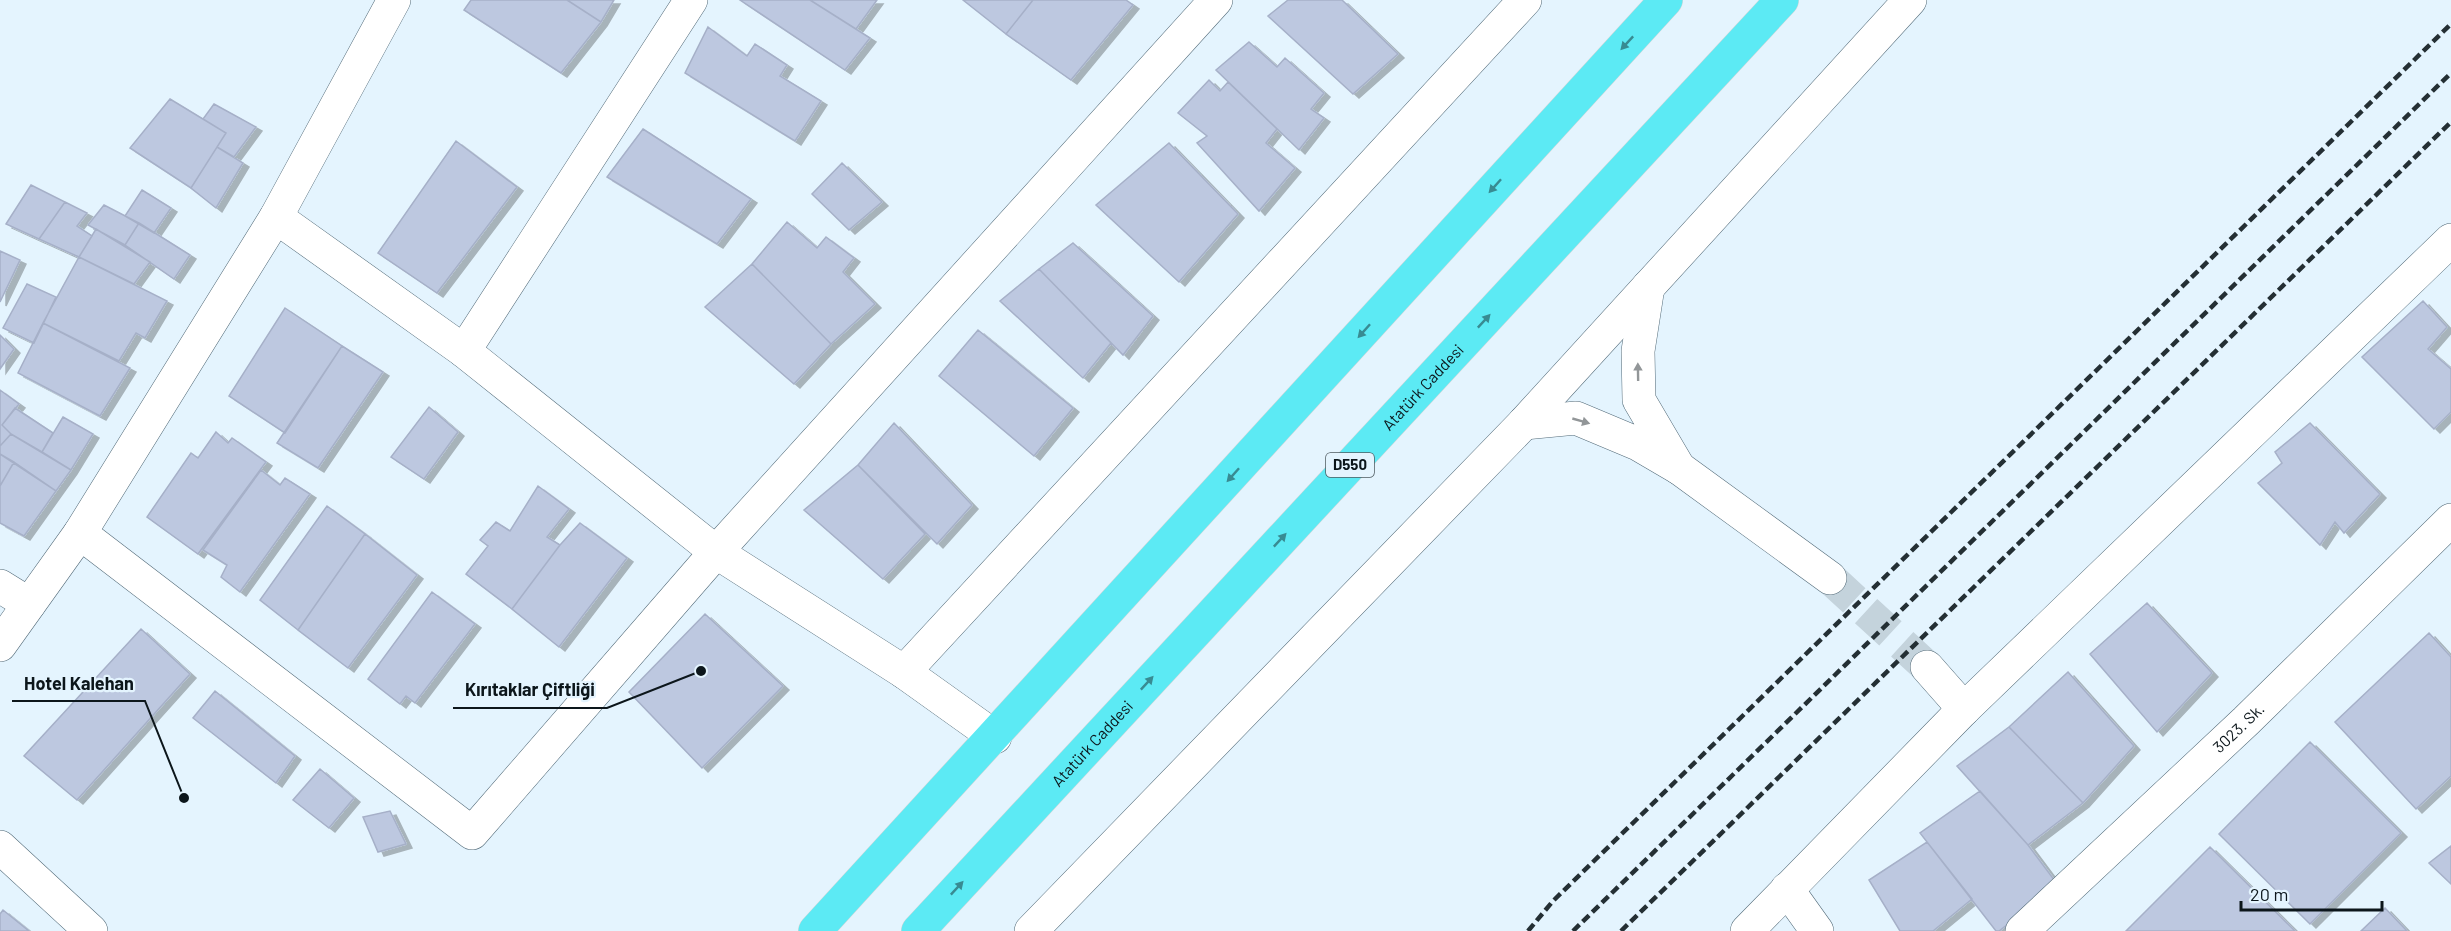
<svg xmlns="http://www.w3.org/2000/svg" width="2451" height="931" viewBox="0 0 2451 931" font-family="Barlow,sans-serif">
	<defs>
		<filter id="shadow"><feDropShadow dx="6" dy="4" stdDeviation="0" flood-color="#0004"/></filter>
	</defs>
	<rect width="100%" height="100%" fill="#e4f4fe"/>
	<path fill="#bdc8e0" stroke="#a6b0c8" stroke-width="1.5" filter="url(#shadow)" d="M471,0h96l34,22 -40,51 -97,-63z
		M567,0h47l-13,22z
		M740,0h70l60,38 -25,32z
		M810,0h67l-21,29z
		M963,0h70l-27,34z
		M1033,0h93l7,5 -62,75 -65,-46z
		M1288,0h54l56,54 -45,40 -85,-78z
		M708,27l39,29 8,-12 32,21 -7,11 41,25 -26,40 -110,-68z
		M1249,42l28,25 8,-9 39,35 -13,16 13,9 -25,32 -83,-80z
		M1209,80l11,11 8,-9 49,47 -11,14 29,25 -36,43 -62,-68 10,-7 -29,-23z
		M170,99l56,34 -35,55 -61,-40z
		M214,104l42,23 -22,30 -17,-10 9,-14 -23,-14z
		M643,129l108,70 -34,45 -110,-67z
		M456,141l61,46 -80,106 -59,-40z
		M1169,143l69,71 -59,68 -83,-77z
		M217,147l26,16 -27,45 -25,-20z
		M842,163l40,39 -33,28 -37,-36z
		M31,185l34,17 -26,37 -33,-15z
		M142,190l29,18 -17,25 -29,-17z
		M65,202l22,11 -10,13 15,10 -13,21 -40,-18z
		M104,205l35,18 -14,22 -37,-20z
		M787,222l30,26 9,-11 28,21 -11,14 32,32 -44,40 -79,-80z
		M139,223l51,32 -16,24 -49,-34z
		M96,229l54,33 -16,22 -55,-27z
		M1073,243l80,73 -30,39 -84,-86z
		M0,251l20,9 -20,42z
		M79,257l88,44 -22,37 -9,-5 -17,28 -76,-38z
		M752,264l79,80 -37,40 -89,-77z
		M1039,269l72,74 -28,35 -83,-77z
		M27,284l29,13 -22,46 -31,-15z
		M2423,301l24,26 -19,22 23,20v43l-17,17 -72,-72z
		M285,308l57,38 -57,87 -56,-37z
		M43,323l87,45 -30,48 -82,-43z
		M978,330l95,78 -39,48 -95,-80z
		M0,335l14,14 -14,20z
		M342,346l41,26 -65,96 -41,-25z
		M0,390l19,14 -17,21 9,9 -11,12z
		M429,407l29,25 -34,47 -33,-22z
		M15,408l38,25 -11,19 -31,-18 -9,-9z
		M63,417l30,17 -22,36 -29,-18z
		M894,423l78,82 -35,39 -79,-79z
		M2310,423l70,71 -36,39 -9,-11 -15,23 -62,-62 24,-20 -7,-11z
		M216,432l12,11 4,-5 34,24 -68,92 -51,-37 44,-64 7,5z
		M11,434l60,36 -15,21 -56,-37v-8z
		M0,454l14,8 -14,24z
		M14,462l42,29 -32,45 -24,-13v-37z
		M858,465l67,69 -42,45 -79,-69z
		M261,470l19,15 5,-7 25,16 -70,98 -19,-15 6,-12 -24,-15z
		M538,486l31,23 -22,28 13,8 -48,64 -46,-35 22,-28 -8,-6 16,-18 14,9z
		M327,506l38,28 -67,96 -38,-30z
		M580,523l47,35 -68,89 -47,-38 48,-64z
		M365,534l52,41 -69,93 -50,-38z
		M432,592l43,32 -60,79 -9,-7 -6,8 -32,-25z
		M2147,603l65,70 -55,59 -67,-78z
		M705,614l78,72 -81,82 -73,-76z
		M141,629l49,45 -113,126 -53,-44z
		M2429,633l22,24v119l-35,33 -81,-87z
		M2068,672l66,74 -51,57 -74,-76z
		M215,691l80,65 -19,27 -83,-65z
		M2009,727l74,76 -55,42 -71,-79z
		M2310,742l91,91 -91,91 -91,-90z
		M320,769l34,29 -25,30 -36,-28z
		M1980,791l48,54 30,40 -59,46h-3l-76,-98z
		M390,811l16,33 -28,8 -15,-35z
		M1927,842l45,57 -39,32h-33l-31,-51z
		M2451,846v38l-22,-21z
		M2210,847l85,84h-169z
		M2385,908l22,23h-46z
		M3,910l26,21h-29v-17z"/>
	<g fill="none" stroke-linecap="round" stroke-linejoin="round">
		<path stroke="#c4d3dc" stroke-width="33" stroke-dasharray="33 16" stroke-linecap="butt" d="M1830,578l97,89"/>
		<g stroke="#526a78" stroke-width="34">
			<g id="minor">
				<path d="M276,217l188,134 252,201 188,120 91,65"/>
				<path d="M464,351l227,-351"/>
				<path d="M1524,423l52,-5 62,26 41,24 -40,-68 -1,-49 10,-64"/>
				<path d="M1679,468l151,110"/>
				<path d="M80,533l392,300 244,-281 500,-552"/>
				<path d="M0,586l29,18"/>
				<path d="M1927,667l37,42"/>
				<path d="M904,672l621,-672"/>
				<path d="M0,847l91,84"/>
				<path d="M1787,889l30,42"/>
				<path d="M1031,931l493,-508 386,-423"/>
				<path d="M1747,931l217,-222 487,-469"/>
				<path id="s1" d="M2022,931l224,-210 205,-201"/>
			</g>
		</g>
		<g stroke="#526a78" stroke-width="34">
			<path id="tertiary" d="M0,645l80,-112 196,-316 118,-217"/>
		</g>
		<g stroke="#d3d5d6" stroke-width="34">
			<g id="trunk">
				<path d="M815,931l851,-931"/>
				<path id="s2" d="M918,931l864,-931"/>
			</g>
		</g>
		<use href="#minor" stroke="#fff" stroke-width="33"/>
		<use href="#tertiary" stroke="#fff" stroke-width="33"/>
		<use href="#trunk" stroke="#5ceaf4" stroke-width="33"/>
		<path stroke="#242f34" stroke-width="4.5" stroke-dasharray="9 4.5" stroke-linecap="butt" d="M1528,931l25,-30 898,-877
			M1573,931l878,-858
			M1621,931l830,-809"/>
	</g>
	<defs><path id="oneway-solid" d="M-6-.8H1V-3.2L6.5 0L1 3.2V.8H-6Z" transform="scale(1.5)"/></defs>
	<g fill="#388b92">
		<use href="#oneway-solid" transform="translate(1627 43) rotate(133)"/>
		<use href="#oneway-solid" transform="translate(1495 186) rotate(132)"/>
		<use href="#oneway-solid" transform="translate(1484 321) rotate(-47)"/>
		<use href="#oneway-solid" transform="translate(1364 331) rotate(132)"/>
		<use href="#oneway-solid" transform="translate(1233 475) rotate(132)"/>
		<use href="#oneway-solid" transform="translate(1280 540) rotate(-47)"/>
		<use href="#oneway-solid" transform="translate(1147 683) rotate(-47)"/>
		<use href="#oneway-solid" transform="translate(957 888) rotate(-47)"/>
	</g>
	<g fill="#929698">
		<use href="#oneway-solid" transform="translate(1638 372) rotate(-91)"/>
		<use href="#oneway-solid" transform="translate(1581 421) rotate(16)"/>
	</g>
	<g text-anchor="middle" stroke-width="4.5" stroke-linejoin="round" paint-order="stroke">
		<rect fill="#e4f4fe" stroke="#4d595f" stroke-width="1.5" x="1326" y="453" width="48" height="24" rx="4.5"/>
		<g font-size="15" font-weight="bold" fill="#0c161b">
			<text x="1350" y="470">D550</text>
		</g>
		<g font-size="16" fill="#0c161b" stroke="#e4f4fe">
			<text dy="6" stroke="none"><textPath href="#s2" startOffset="742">Atatürk Caddesi</textPath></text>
			<text dy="6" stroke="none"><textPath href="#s1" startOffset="297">3023. Sk.</textPath></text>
			<text dy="6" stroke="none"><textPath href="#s2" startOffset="256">Atatürk Caddesi</textPath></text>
		</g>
	</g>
	<path fill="none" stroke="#0c161b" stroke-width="2" d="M184 798L145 701H12M701 671L607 708H453"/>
	<g fill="#0c161b" stroke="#e4f4fe" stroke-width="2">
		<circle cx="184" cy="798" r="6"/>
		<circle cx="701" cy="671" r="6"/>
	</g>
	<g font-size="18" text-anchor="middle" font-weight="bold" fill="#0c161b" stroke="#e4f4fe" stroke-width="4.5" stroke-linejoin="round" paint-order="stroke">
		<text x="79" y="690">Hotel Kalehan</text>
		<text x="530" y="696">Kırıtaklar Çiftliği</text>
	</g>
	<path d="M2241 901v9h141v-9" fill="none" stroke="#0c161b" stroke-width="3"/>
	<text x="2250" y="901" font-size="18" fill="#0c161b" stroke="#e4f4fe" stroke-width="4.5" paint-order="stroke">20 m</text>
</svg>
